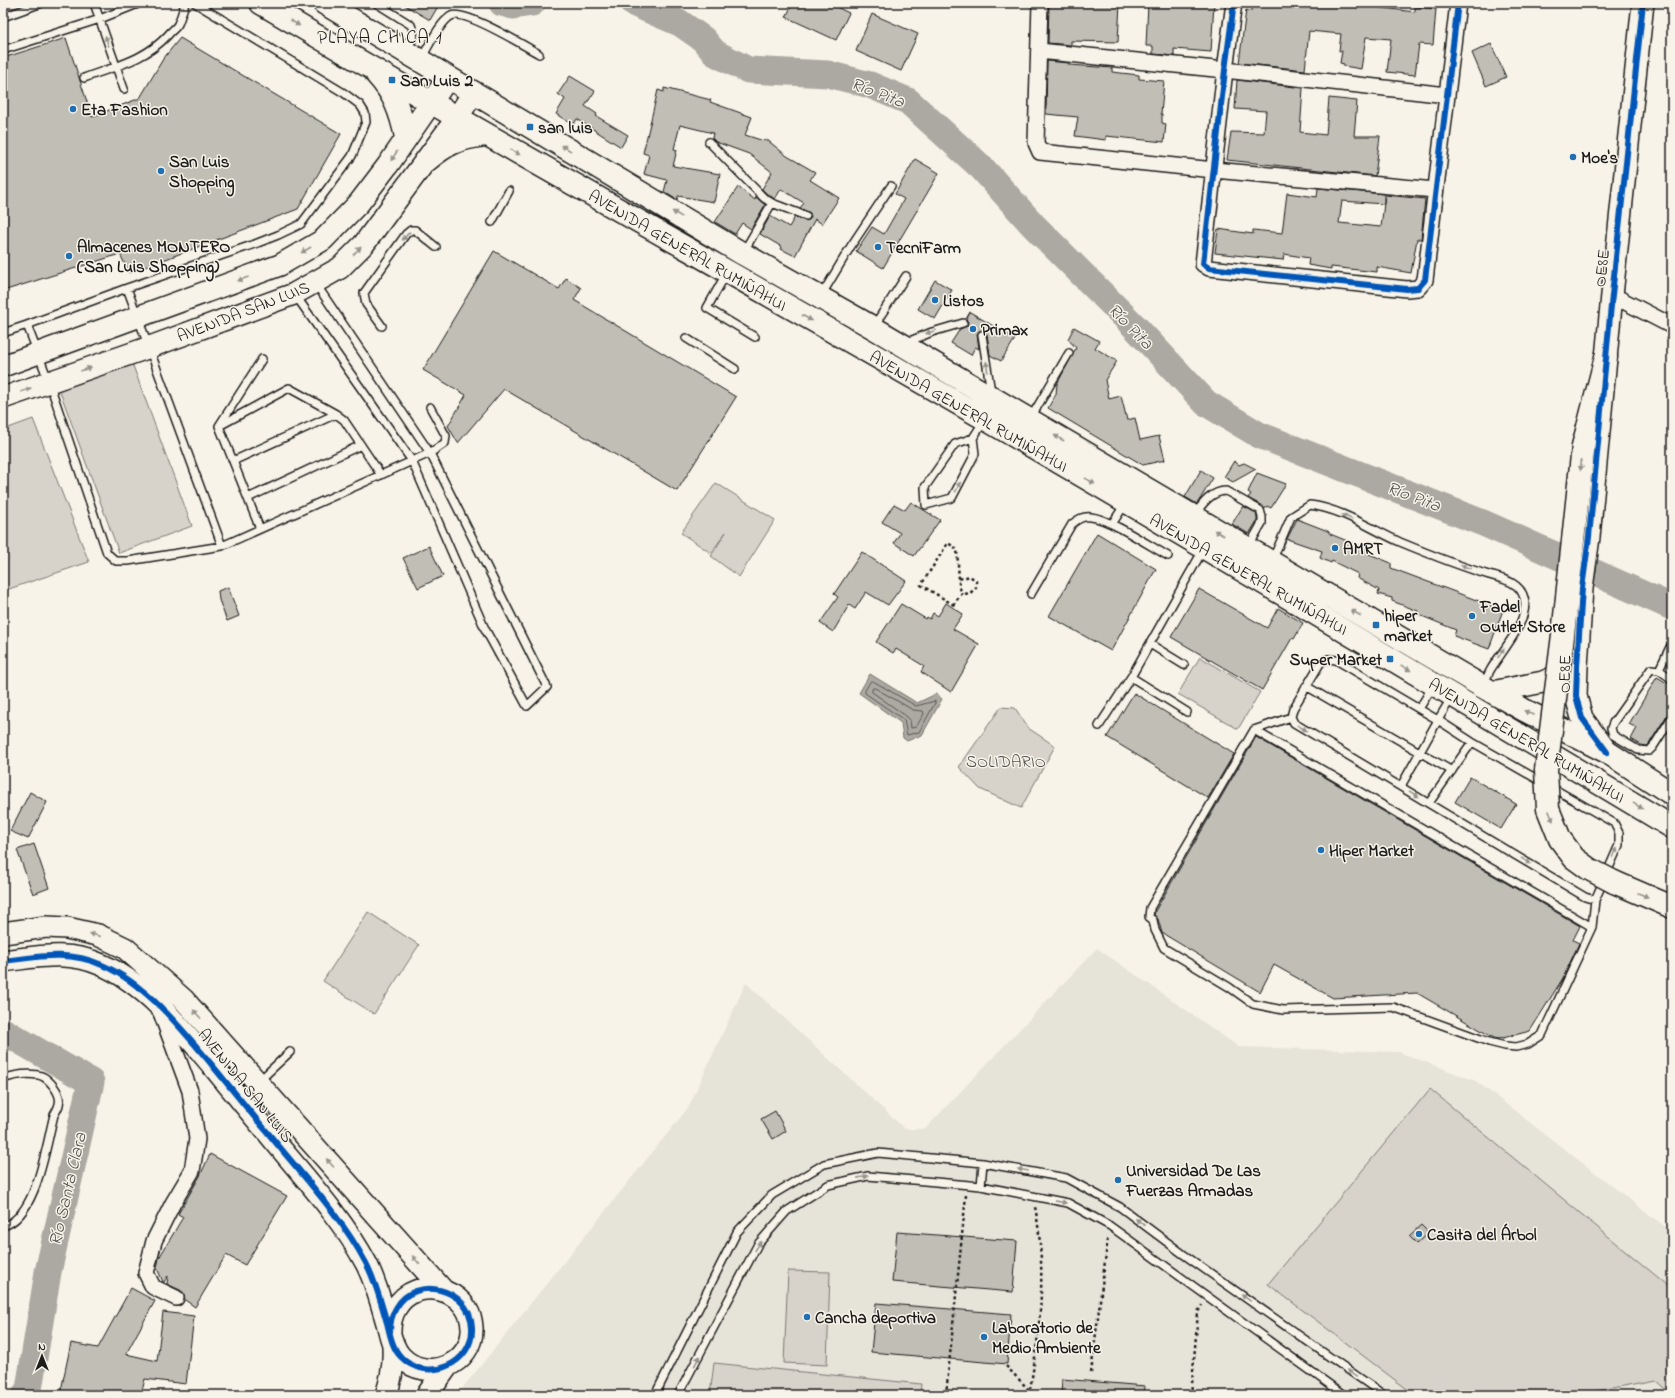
<svg xmlns="http://www.w3.org/2000/svg" width="1675" height="1398" viewBox="0 0 1675 1398" font-family="'Indie Flower',sans-serif">
	<rect width="100%" height="100%" fill="#f7f3e8"/>
	<filter id="ink" filterUnits="userSpaceOnUse"><feTurbulence type="fractalNoise" baseFrequency=".025" numOctaves="2"/><feDisplacementMap in="SourceGraphic" scale="8" xChannelSelector="R" yChannelSelector="G"/><feConvolveMatrix kernelMatrix="1 2 1 2 8 2 1 2 1" color-interpolation-filters="sRGB"/></filter>
	<g filter="url(#ink)">
		<path fill="#e6e3d9" d="M1097,948l142,99 160,5 77,29 196,151v163h-1215l231,-287 58,-125 159,146h20z"/>
		<path fill="#d7d3cb" stroke="#7a7874" d="M132,363l60,163 -73,27 -60,-164z
			M33,419l56,143 -86,29v-161z
			M716,483l59,37 -36,57 -28,-21 15,-24 -15,21 -30,-20z
			M1200,657l60,35 -22,37 -60,-35z
			M1001,707l14,1 13,20 27,18 -34,62 -41,-19 -21,-22z
			M368,912l51,33 -45,69 -51,-33z
			M1430,1089l242,200v106l-17,-15 -81,15h-159l-147,-111z
			M788,1271l42,1 -3,93 -43,-2z
			M714,1363l207,21 -1,11h-210z"/>
		<path fill="#aca9a2" stroke="#72716c" d="M870,674l47,29 19,-9 6,5 -20,36 -15,6 -4,-3 -2,-15 -42,-30z"/>
		<g fill="none" stroke-linecap="round" stroke-linejoin="round">
			<path stroke="#565452" stroke-width="1" d="M871,681h2l43,25 19,-5v2l-16,29 -12,3 -3,-15 -39,-27v-2z
				M873,688h2l38,22 10,1 1,3 -8,13 -5,1 -1,-8 -4,-4 -34,-24z"/>
			<path stroke="#aca9a2" stroke-width="27" d="M502,3l11,3 19,-3
				M633,3l47,20 23,16 12,14 33,17 80,4 42,11 38,16 74,67 51,57 103,103 70,75 53,32 224,88 189,84
				M3,1031l88,51 -43,190 -19,117 -4,6"/>
		</g>
		<path fill="#c0beb5" stroke="#1c1c1c" d="M401,3h39l-10,17z
			M793,3h35l21,10 -13,27 -50,-23z
			M1049,3h71l-2,39 -47,-1v4l-23,-2z
			M1148,3h66l-3,49 -37,-3v7l-21,-2v-8h-7z
			M1252,3h90l73,9v-5l21,2 -3,36 -14,-1 -4,31 -28,-3 4,-33 -25,-2 -5,32 -17,-3v-2l-4,-1 2,-12h-3l2,-17 -32,-3 -4,39 -66,-7 7,-53 5,1z
			M872,14l46,20 -17,37 -45,-20z
			M66,38l26,79 48,-19 23,-39 17,-21 161,96 -43,75 -169,64 -9,-19 -117,37v-233z
			M1491,44l15,33 -20,9 -14,-33z
			M1047,61l22,2v2l43,3v4l27,3v4l25,2 -3,33h1v9l4,1 -2,18 -58,-6v4l-31,-4 3,-19 -32,-3z
			M570,76l25,15 -10,15 12,8 -1,2 32,19 -7,12 -44,-28 -4,6 -17,-11 9,-15 -7,-5z
			M1237,80l66,8 -3,44 26,3 3,-37 28,3 -3,35h26l-5,40 -148,-16 4,-28 33,1 2,-22 -31,-2z
			M664,88l47,12 -1,2 42,15 -7,18 19,6 2,-2 21,17 28,16 -5,8 29,18 -17,26 -7,-5 -20,37 -14,-7 1,-2 -22,-13 10,-18 19,11 6,-10 10,4 4,-1 2,-3 -1,-4 -10,-5 4,-5 -23,-14 -6,10 -8,-5 -5,-5 10,-17 -23,-18 -33,-12 -4,-4 1,-5 -33,-8 -6,24 3,1 -4,16 47,8 -6,28 -36,-6 -1,4 -13,-8 3,-12 -23,-6 5,-19 -6,-2 15,-63 6,2z
			M915,159l24,14 -56,95 -27,-17 16,-24 12,7 20,-35 -9,-5z
			M738,187l17,13 1,-3 9,8 -14,24 -9,-6 -7,11 -20,-12z
			M1318,188l66,6v10l-42,-3 -3,22 42,4 4,-32 40,4 -4,40h-4l-6,34 -34,-6v5l-46,-5v2l-23,-4 1,-7 -25,-4 -1,6 -68,-7 3,-24 35,5v-4l29,3 5,-40 30,4z
			M494,251l65,38 7,-11 15,10 -7,12 162,97 -59,94 -173,-102 -46,54 -10,-17 18,-31 -43,-25z
			M935,280l17,10 -17,29 -17,-10z
			M970,312l45,27 -14,22 -11,-6 -3,-21 -4,-4 -4,1 -2,3 2,15 -4,-2 -4,8 -20,-12 9,-14 7,-3 1,-4 -2,-3z
			M1074,327l25,14 -4,7 22,13 -12,19 4,19 12,-3 6,24 8,-2 5,22 19,-4 6,24 -22,5 -95,-57 8,-14 1,-10 19,-36 -8,-9z
			M1234,461l5,4 5,-2 12,6 -23,13 -9,-5z
			M1201,470l12,8 -16,26 -12,-7z
			M1257,473l29,11 -15,24 -4,-2 -2,3 -3,-3 -14,-8 3,-4 -3,-2z
			M911,502l29,18 -26,36 -20,-13 6,-10 -18,-11 12,-18 11,6z
			M1243,506l13,7 1,5v3l-8,13 -17,-10z
			M1297,519l31,12 2,3 35,14 2,5 24,10v5l112,42 -14,39 -35,-13 2,-6 -39,-16 1,-3 -26,-10v-3l-14,-4 1,-4 -22,-12 1,-4 -26,-13 -1,2 -11,-5 2,-7 -35,-12z
			M1097,533l59,36 -45,82 -62,-35z
			M429,546l14,30 -25,12 -15,-30z
			M862,552l44,29 -18,24 -22,-13 -11,17 -6,-4 -16,27 -13,-9 18,-26 -4,-3z
			M228,587l11,29 -12,5 -8,-21 -1,-9z
			M1199,589l68,39 11,-20 25,15 -9,16 -2,-1 -30,52 -91,-53z
			M946,603l17,11 -10,15 26,15 -28,48 -30,-20 3,-6 -28,-17 -3,4 -17,-11 25,-38 25,15 1,-2 3,2 3,-6 5,3z
			M1657,677l15,9v21l-23,37 -2,2 -6,-1 -10,-6 6,-11 -8,-4z
			M1134,693l100,61 -26,44 -101,-61z
			M1256,737l324,189 -7,14 6,3 -16,35 -33,53 -31,8 -5,-1 -77,-45 -84,5 -59,-33 -14,27 -98,-59 -4,-14 -4,-4 1,-4z
			M1470,777l46,27 -15,25 -46,-27z
			M30,792l17,10 -19,37 -18,-8z
			M34,844l15,44 -16,6 -16,-44z
			M775,1111l11,20 -13,8 -12,-20z
			M210,1154l77,42 -42,69 -19,-10 -31,52 -10,-7 -1,-7 -4,-3 -13,-6 1,-8 -4,6h-1l-6,-14 2,-10 24,-41 -5,-3 22,-38z
			M1421,1225l8,8 -12,11 -8,-8z
			M897,1232l120,9 -4,51 -121,-10z
			M131,1288l24,13 -29,53 31,7 6,-49 31,4 -8,68 -41,-5 -4,16h-81l11,-52 27,5z
			M876,1303l135,11 -4,50 -136,-12z
			M1062,1379l83,7 -1,9h-83z"/>
		<g fill="none" stroke-linecap="round" stroke-linejoin="round">
			<g stroke="#1c1c1c" stroke-width="10">
				<path id="lane" d="M94,3l30,86
					M376,3l35,22c5,10 1,16 -5,25
					M3,17l39,-14
					M3,50l97,-31 40,-16
					M421,59c7,-11 18,-36 30,-43 13,-7 74,30 88,38
					M84,78c31,-12 60,-17 84,-43 3,-4 8,-7 10,-11 3,-7 5,-14 7,-21
					M709,142l55,56 8,5 34,13
					M492,222l17,-31
					M744,251l28,-48
					M726,274l-19,34 48,29
					M127,288l95,258 -94,15h-12l-9,-8 -58,-171 -22,-57z
					M127,288l128,-44 23,-9 23,-11 51,-68 14,-34 -1,-9 -5,-8 -16,-12 -149,-90
					M296,296l116,165 73,168 42,77 20,-19 -117,-234 -114,-169
					M821,296l30,-50 40,-60
					M382,326l-16,-22 -2,-11 42,-59 5,-4h4l21,17
					M874,326l32,-50
					M3,333l24,-8
					M982,335l9,57
					M686,338l49,31
					M905,343l27,-11 31,-9
					M1030,419l39,-66
					M221,425l68,-37 47,26
					M973,438l-18,6 -30,43 1,18 26,-7 23,-44 -2,-16 11,-17
					M233,461l103,-47 8,6 37,55
					M248,498l113,-53
					M1195,514c8,-11 17,-23 31,-23l34,19 2,7v6l-13,23
					M1112,524l13,-20
					M260,529l-41,-103 43,-67
					M222,546l208,-93 15,-10 1,-7 -16,-29
					M1272,561l19,-44 19,-12c32,4 61,24 90,37 29,12 59,24 89,33 14,4 31,7 35,23 6,22 -22,53 -33,71 -3,5 -5,11 -8,16
					M1031,594l41,-70c6,-5 11,-8 19,-7 19,2 59,29 77,39
					M1150,644l34,21
					M1659,670l13,-27
					M1131,677l56,35
					M1672,679l-13,-9 -8,-1 -38,54 -2,5 2,7 25,15 11,1 4,-4 19,-30
					M1306,686l146,85
					M1433,686l-14,23 -83,-49 -8,-1 -7,3 -28,47 -2,8 3,6 291,174 10,3 24,-55v-12l-5,-10 -142,-81 -34,-22 9,-15 6,-6
					M1291,717l-37,13 -104,178 -1,9 4,3 2,10 9,18 65,39 24,17 30,6 110,-3 96,35 16,4 11,1 12,-3 14,-9 50,-108 3,-27
					M1099,726l32,-49 72,-127
					M1254,730l338,197
					M1401,786l37,-66 -19,-11
					M1429,803l43,-61
					M3,1079c11,-4 23,-6 35,-4 9,1 19,14 21,22 2,7 -2,13 -5,18 -8,30 -17,102 -51,111
					M258,1082l32,-30
					M981,1186l2,-23
					M655,1395l82,-163 35,-37 52,-31 54,-11 105,10 83,15 54,29 63,47 201,141
					M678,1395l80,-151 29,-33 41,-26 40,-9 113,10 87,17 42,23 234,169"/>
			</g>
			<g stroke="#1c1c1c" stroke-width="18">
				<path id="street" d="M1040,3l-4,140 4,9 174,18 221,20
					M1234,3l-9,67 -22,194 6,4 198,21 11,-1 7,-8 33,-277
					M1039,51l186,19 222,25
					M1612,295l60,31
					M160,1010l30,81 7,48 -5,32 -19,32 -19,38 -8,32 7,14 23,11"/>
			</g>
			<g stroke="#1c1c1c" stroke-width="24">
				<path id="secondary" d="M3,366l277,-101 43,-25 36,-37 29,-38 60,-87
					M3,398l147,-51 144,-53 46,-26 24,-24 93,-126 16,-25
					M1492,692l51,-10 30,-13
					M1607,752l-25,-34 -6,-22 1,-29 5,-79 7,-51 23,-242 31,-292
					M3,933l43,-6 21,1 31,7 27,13 59,52 258,289
					M3,961c35,-4 65,-11 99,4 43,18 81,65 110,100 19,23 37,46 56,68 34,42 73,83 98,130 10,19 15,40 21,60 3,11 5,25 14,34 26,27 73,7 71,-30 -2,-39 -57,-53 -76,-19 -5,8 -6,16 -6,24
					M386,1395c6,-17 8,-32 7,-49
					M427,1395l20,-28"/>
			</g>
			<g stroke="#1c1c1c" stroke-width="25">
				<path id="highway" d="M261,3c240,143 485,277 726,417 230,134 457,270 685,407
					M324,3l419,251 129,73 611,360 41,23 83,42 65,42
					M377,75c17,18 24,38 29,62
					M426,161c22,-18 31,-22 59,-26
					M1588,427l18,-70
					M1614,882l58,25"/>
			</g>
			<path stroke="#1c1c1c" stroke-width="2.5" stroke-dasharray="3 3" stroke-linecap="butt" d="M953,605l9,-12 7,1 7,-6v-7l-6,-5 -11,3v7l3,7
				M954,605l-33,-20 27,-42 9,6 2,30
				M1006,1366l24,25
				M1091,1373l17,-136
				M946,1395l20,-200
				M1029,1395c11,-62 18,-126 6,-188
				M1191,1395l7,-83 4,-7"/>
			<use href="#lane" stroke="#f7f3e8" stroke-width="7"/>
			<use href="#street" stroke="#f7f3e8" stroke-width="15"/>
			<use href="#secondary" stroke="#f7f3e8" stroke-width="21"/>
			<use href="#highway" stroke="#f7f3e8" stroke-width="22"/>
			<g stroke="#1c1c1c" stroke-width="25" stroke-linecap="butt">
				<path id="highway-bridge" d="M1588,427l-5,19 -20,189 -17,135 2,39 12,30 14,19 15,11 25,13"/>
			</g>
			<use href="#highway-bridge" stroke="#f7f3e8" stroke-width="22"/>
			<g stroke="#f7f3e8" stroke-width="8">
				<path id="cycleway" d="M1234,3l-9,67 -22,194 6,4 198,21 11,-1 7,-8 33,-277
					M1607,752l-25,-34 -6,-22 1,-29 5,-79 7,-51 23,-242 31,-292
					M3,961c35,-4 65,-11 99,4 43,18 81,65 110,100 19,23 37,46 56,68 34,42 73,83 98,130 10,19 15,40 21,60 3,11 5,25 14,34 26,27 73,7 71,-30 -2,-39 -57,-53 -76,-19 -5,8 -6,16 -6,24"/>
			</g>
			<use href="#cycleway" stroke="#0057b8" stroke-width="6"/>
		</g>
		<defs><path id="oneway-solid" d="M-6-.8H1V-3.2L6.5 0L1 3.2V.8H-6Z"/></defs>
		<g fill="#94928c">
			<use href="#oneway-solid" transform="translate(295 23) rotate(31)"/>
			<use href="#oneway-solid" transform="translate(107 41) rotate(-108)"/>
			<use href="#oneway-solid" transform="translate(566 148) rotate(-149)"/>
			<use href="#oneway-solid" transform="translate(515 152) rotate(30)"/>
			<use href="#oneway-solid" transform="translate(394 156) rotate(123)"/>
			<use href="#oneway-solid" transform="translate(677 214) rotate(-149)"/>
			<use href="#oneway-solid" transform="translate(406 236) rotate(133)"/>
			<use href="#oneway-solid" transform="translate(306 250) rotate(150)"/>
			<use href="#oneway-solid" transform="translate(357 251) rotate(-45)"/>
			<use href="#oneway-solid" transform="translate(243 279) rotate(160)"/>
			<use href="#oneway-solid" transform="translate(807 318) rotate(30)"/>
			<use href="#oneway-solid" transform="translate(931 332) rotate(161)"/>
			<use href="#oneway-solid" transform="translate(987 367) rotate(-98)"/>
			<use href="#oneway-solid" transform="translate(86 369) rotate(-19)"/>
			<use href="#oneway-solid" transform="translate(26 390) rotate(-20)"/>
			<use href="#oneway-solid" transform="translate(1059 438) rotate(-150)"/>
			<use href="#oneway-solid" transform="translate(1581 465) rotate(96)"/>
			<use href="#oneway-solid" transform="translate(1090 481) rotate(30)"/>
			<use href="#oneway-solid" transform="translate(958 487) rotate(-62)"/>
			<use href="#oneway-solid" transform="translate(1347 517) rotate(-155)"/>
			<use href="#oneway-solid" transform="translate(1219 533) rotate(-149)"/>
			<use href="#oneway-solid" transform="translate(1466 567) rotate(-160)"/>
			<use href="#oneway-solid" transform="translate(1356 613) rotate(-150)"/>
			<use href="#oneway-solid" transform="translate(1501 653) rotate(-57)"/>
			<use href="#oneway-solid" transform="translate(1406 668) rotate(29)"/>
			<use href="#oneway-solid" transform="translate(1529 713) rotate(-153)"/>
			<use href="#oneway-solid" transform="translate(1302 728) rotate(31)"/>
			<use href="#oneway-solid" transform="translate(1414 794) rotate(31)"/>
			<use href="#oneway-solid" transform="translate(1638 806) rotate(31)"/>
			<use href="#oneway-solid" transform="translate(1551 816) rotate(68)"/>
			<use href="#oneway-solid" transform="translate(1615 853) rotate(-67)"/>
			<use href="#oneway-solid" transform="translate(1526 861) rotate(31)"/>
			<use href="#oneway-solid" transform="translate(1643 895) rotate(23)"/>
			<use href="#oneway-solid" transform="translate(95 935) rotate(-163)"/>
			<use href="#oneway-solid" transform="translate(197 1014) rotate(-132)"/>
			<use href="#oneway-solid" transform="translate(330 1163) rotate(-131)"/>
			<use href="#oneway-solid" transform="translate(1023 1170) rotate(-170)"/>
			<use href="#oneway-solid" transform="translate(863 1177) rotate(-11)"/>
			<use href="#oneway-solid" transform="translate(1061 1202) rotate(11)"/>
			<use href="#oneway-solid" transform="translate(1140 1222) rotate(-143)"/>
			<use href="#oneway-solid" transform="translate(758 1246) rotate(-57)"/>
			<use href="#oneway-solid" transform="translate(416 1260) rotate(-131)"/>
			<use href="#oneway-solid" transform="translate(1246 1298) rotate(-145)"/>
			<use href="#oneway-solid" transform="translate(697 1361) rotate(-62)"/>
			<use href="#oneway-solid" transform="translate(1352 1373) rotate(-145)"/>
		</g>
	</g>
	<g fill="#1f6fb2" stroke="#f7f3e8" stroke-width="1.5">
		<rect x="388" y="76" width="8" height="8" rx="2"/>
		<circle cx="73" cy="109" r="4"/>
		<rect x="526" y="123" width="8" height="8" rx="2"/>
		<circle cx="1573" cy="157" r="4"/>
		<circle cx="161" cy="171" r="4"/>
		<circle cx="878" cy="247" r="4"/>
		<circle cx="69" cy="256" r="4"/>
		<circle cx="935" cy="300" r="4"/>
		<circle cx="973" cy="329" r="4"/>
		<circle cx="1335" cy="548" r="4"/>
		<circle cx="1472" cy="616" r="4"/>
		<rect x="1372" y="621" width="8" height="8" rx="2"/>
		<rect x="1386" y="655" width="8" height="8" rx="2"/>
		<circle cx="1321" cy="850" r="4"/>
		<circle cx="1118" cy="1180" r="4"/>
		<circle cx="1419" cy="1234" r="4"/>
		<circle cx="807" cy="1317" r="4"/>
		<circle cx="984" cy="1337" r="4"/>
	</g>
	<g text-anchor="middle" stroke-width="3" stroke-linejoin="round" paint-order="stroke">
		<g font-size="17" font-weight="bold" fill="#1c1c1c" stroke="#f7f3e8" text-anchor="start">
			<text x="400" y="86">San Luis 2</text>
			<text x="81" y="115">Eta Fashion</text>
			<text x="538" y="133">san luis</text>
			<text x="1581" y="163">Moe's</text>
			<text x="169" y="167">San Luis<tspan x="169" dy="20">Shopping</tspan></text>
			<text x="77" y="252">Almacenes MONTERO<tspan x="77" dy="20">(San Luis Shopping)</tspan></text>
			<text x="886" y="253">TecniFarm</text>
			<text x="943" y="306">Listos</text>
			<text x="981" y="335">Primax</text>
			<text x="1343" y="554">AMRT</text>
			<text x="1480" y="612">Fadel<tspan x="1480" dy="20">Outlet Store</tspan></text>
			<text x="1384" y="621">hiper<tspan x="1384" dy="20">market</tspan></text>
			<text x="1382" y="665" text-anchor="end">Super Market</text>
			<text x="1329" y="856">Hiper Market</text>
			<text x="1126" y="1176">Universidad De Las<tspan x="1126" dy="20">Fuerzas Armadas</tspan></text>
			<text x="1427" y="1240">Casita del Árbol</text>
			<text x="815" y="1323">Cancha deportiva</text>
			<text x="992" y="1333">Laboratorio de<tspan x="992" dy="20">Medio Ambiente</tspan></text>
		</g>
		<g font-size="17" fill="#1c1c1c" stroke="#f7f3e8">
			<text transform="translate(688 250) rotate(30)" y="6">AVENIDA GENERAL RUMIÑAHUI</text>
			<text transform="translate(1601 268) rotate(-84)" y="6">OE8E</text>
			<text transform="translate(243 311) rotate(-21)" y="6">AVENIDA SAN LUIS</text>
			<text transform="translate(969 411) rotate(30)" y="6">AVENIDA GENERAL RUMIÑAHUI</text>
			<text transform="translate(1249 574) rotate(30)" y="6">AVENIDA GENERAL RUMIÑAHUI</text>
			<text transform="translate(1564 674) rotate(-89)" y="6">OE8E</text>
			<text transform="translate(1527 740) rotate(31)" y="6">AVENIDA GENERAL RUMIÑAHUI</text>
			<text transform="translate(246 1085) rotate(51)" y="6">AVENIDA SAN LUIS</text>
		</g>
		<g font-size="17" fill="#545351" stroke="#f7f3e8">
			<text x="1006" y="767">SOLIDARIO</text>
		</g>
		<g font-size="18" font-style="italic" fill="#565452" stroke="#f7f3e8">
			<text transform="translate(878 92) rotate(21)" y="6">Río Pita</text>
			<text transform="translate(1131 326) rotate(46)" y="6">Río Pita</text>
			<text transform="translate(1414 496) rotate(21)" y="6">Río Pita</text>
			<text transform="translate(67 1189) rotate(-77)" y="6">Río Santa Clara</text>
		</g>
		<g font-size="19" letter-spacing="1" fill="#1c1c1c" stroke="#f7f3e8">
			<text x="380" y="43">PLAYA CHICA 1</text>
		</g>
	</g>
	<rect width="1675" height="1398" fill="none" stroke="#f7f3e8" stroke-width="16"/>
	<rect x="8" y="8" width="1659" height="1382" fill="none" stroke="#1c1c1c" stroke-width="1.5" filter="url(#ink)"/>
	<g transform="translate(42 1356)" stroke="#f7f3e8" stroke-width="3" paint-order="stroke">
	<path d="M0-3L7 15L0 10L-7 15Z" fill="#1c1c1c"/>
	<text y="-6" font-size="11" font-weight="bold" text-anchor="middle" fill="#1c1c1c">N</text>
	</g>
</svg>
